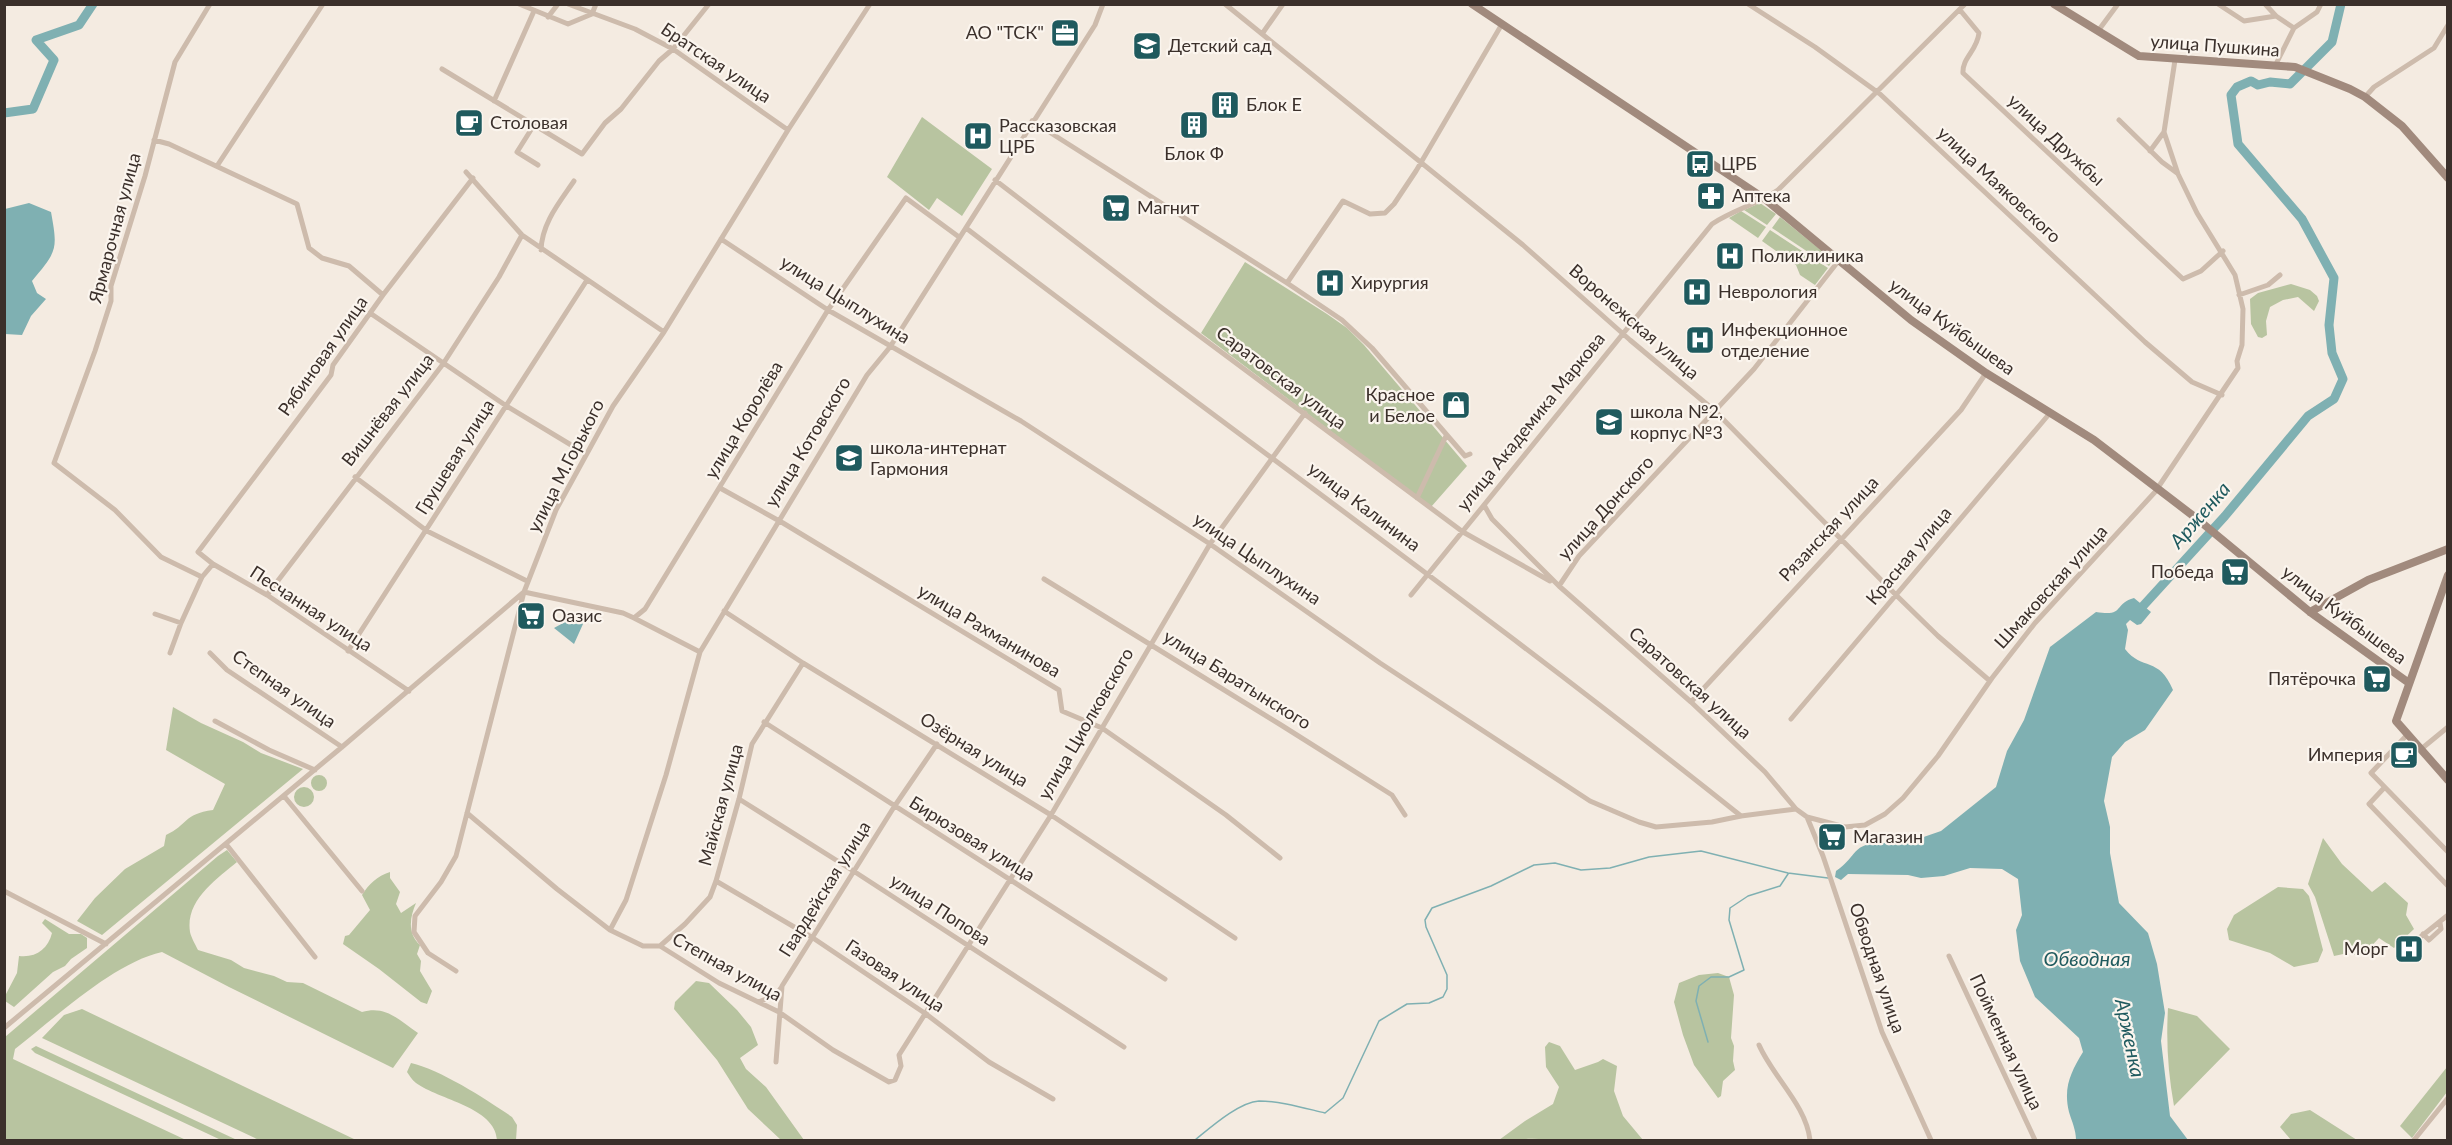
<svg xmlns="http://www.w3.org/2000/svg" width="2452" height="1145" viewBox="0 0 2452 1145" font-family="Lato,sans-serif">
	<rect width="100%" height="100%" fill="#f4ebe1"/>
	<path fill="#b8c4a0" d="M922,117l70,52 -30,47 -25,-18 -8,12 -42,-33z
		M1760,203l16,11 -9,11 -23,-15z
		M1741,211l25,16 -8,11 -29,-20z
		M1780,217l53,43 -4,6 -57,-38z
		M1770,230l58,38 -13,17 -15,-10 -4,-10 -34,-24z
		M1245,262l82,52 20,14 17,17 103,121 -36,41 -230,-174z
		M2291,284l19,6 7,6 2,5 -5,10 -16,-14 -15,3 -13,7 -4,14 1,14 -5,3 -4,-1 -7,-13 -1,-25 8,-6z
		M173,707l28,16 42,19 18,11 42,16 -201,166 -25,-14 18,-23 30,-29 39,-23 2,-11c22,-10 17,-21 47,-25l12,-26 -59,-34z
		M311 783a8 8 0 1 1 16 0a8 8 0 1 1-16 0Z
		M294 797a10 10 0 1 1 20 0a10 10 0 1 1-20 0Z
		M2323,838l19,26 30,28 13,-10 23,21 -2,12 8,14 -20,19 -15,-10 -17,18 -14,-3 -14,3 -19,-59 -7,-13z
		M227,850l10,12c-20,17 -52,38 -47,70 1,5 5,12 8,18l33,10 13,8 30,8 13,6 16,1 59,29c24,-7 37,8 56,21l-25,35 -164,-81 -67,-35c-49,11 -107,66 -147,97l-2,10 173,81h-181v-103l213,-181z
		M390,872v6l10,14 -4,12 5,9 15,-10c-6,14 -9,30 4,42l-3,9 4,7 -1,10 12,20 -5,13 -6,-2 -42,-33 -36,-25 2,-8 4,-1 21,-25 -8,-15c7,-11 15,-19 28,-23z
		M2278,887l25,2 6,7 14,54 -5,12 -24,5 -24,-14 -41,-13 -2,-11 7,-14z
		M45,919l24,15h12l6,4v10l-16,11 -6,7 -12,6 -39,35 -9,-6v-5l12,-23 2,-17c17,2 29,-7 33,-23l-10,-10z
		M1718,973l11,4 5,18 -3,43 3,8 -1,15 2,9 -12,11 -2,15 -3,2 -24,-33 -11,-30 -9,-33 5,-19 20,-8z
		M696,981l13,2 28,27 14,17 7,18 -18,13 6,11 20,18 38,53h-23l-33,-31 -31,-49 -43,-51 1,-7z
		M2168,1008l29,8 33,33 -56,57c-6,-33 -8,-64 -6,-98z
		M82,1009l274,131h-97l-217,-102 22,-23z
		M1549,1042l11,4 15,24 23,-8 5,-3 14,7 -3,25 9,25 20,24h-98c-15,-3 -30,1 -46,0l26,-19 28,-17 6,-17 -13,-20 -1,-20z
		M36,1046l201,94h-16l-186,-87 -4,-4z
		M411,1063c30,7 75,36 101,54l5,8 -1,15h-19c-2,-33 -58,-40 -81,-57 -4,-3 -7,-8 -9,-11z
		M2447,1067v25l-35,46 -12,-12z
		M2310,1110l47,30h-66l-11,-13 11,-13z"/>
	<path fill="#7fb0b2" d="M29,203l22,9c7,38 6,39 -19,69l5,12 9,6 -15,17 -9,19 -17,-1v-125z
		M2134,598l17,14 -10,12 -4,1 -7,-5 -4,4 2,6 -3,19c17,22 34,7 48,41l-28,40 -20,12 -13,15 -8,44 6,26v26l9,50 29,30 9,31 8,49 -4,28 9,75 18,24h-112c0,-10 -4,-18 -7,-28 -6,-25 2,-40 14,-60l-4,-14 -44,-41 -15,-36 -4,-31 6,-15 -4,-36 -16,-10 -32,-1 -26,8 -23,2 -13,-3 -60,-1 -7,6 -6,-3 1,-6c23,-16 15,-29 50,-28l4,-6 22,4 29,-10 55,-44 11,-36 17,-31 26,-73 46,-35c29,5 17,-8 38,-14z
		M574,617h6l3,7 -9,20 -20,-16z"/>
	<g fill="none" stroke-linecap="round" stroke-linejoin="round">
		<path stroke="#7fb0b2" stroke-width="1.5" d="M1708,1042l-12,-41 3,-15 12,-9h18l15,-7 -15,-50 1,-12 18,-12 32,-10 8,-12
			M1195,1140c15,-12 44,-38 64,-39 22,0 45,7 66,12l18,-15 36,-77 28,-17 22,-1 14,-6 4,-8v-14l-21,-48 -1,-7 7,-12 59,-22 43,-21 21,-2 26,7 29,-2 39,-11 52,-6 87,22 40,5"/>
		<path stroke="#7fb0b2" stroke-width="9" d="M4,113l29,-4 21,-49 -18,-20 43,-15 14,-21
			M2143,606l82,-90 83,-100 26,-17 9,-20 -11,-26 -3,-28 5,-47 -32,-59 -64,-75 -7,-49 6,-8 14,-6 7,4 12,-3 20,2 42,-42 9,-38"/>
		<path stroke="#cdbbac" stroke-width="5" d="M210,4l-35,58 -30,114 -34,110v15l-16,50 -41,112 61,47 46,47 41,20 11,-13
			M519,4l49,20 24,-10 4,-10
			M568,4l67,25 38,20 115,81
			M1225,4l298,241 107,95 85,71 181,184 42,41 52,45
			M1748,4l67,43 65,47 265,248 47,40 30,13
			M2218,4l26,17 32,-5
			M2265,4l11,12 18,12 -18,36
			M1960,10l19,23c-2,18 -17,25 -16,40l220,206 18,-8 22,-20
			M548,17l10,-13
			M2294,28l23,-16 4,-8
			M2098,31l20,-27
			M1262,34l21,-30
			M442,69l140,85 23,-31 16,-14 38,-48 14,-12 36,-45
			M2365,97l9,-10 60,-39 14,-23
			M494,101l40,-90
			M2119,120l43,42 15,11
			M1032,121l255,162 55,37 30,28 93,108 5,-2
			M534,125l-17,27 21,13
			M154,140l15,4 128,60 12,44 13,10 27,8 34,29
			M2150,151l14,-19
			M217,166l106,-162
			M466,172l56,63 142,97
			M995,180l163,125 305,227 87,49
			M966,228c257,197 521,385 775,588
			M721,239l107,71 193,111 189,123 170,119 210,138 49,21 17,5 56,-5 29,-6 55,-7
			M541,250c1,-27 18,-47 33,-69
			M1287,283l56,-82 27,13 15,-1 9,-9 22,-33 86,-147
			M2239,295l29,-10 12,-10
			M370,313l135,92 81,49
			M355,477l72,54 100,50
			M720,488l63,35 276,167 3,21 40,17 124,87 54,43
			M1417,498l29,-62
			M1484,505l8,14 67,67 132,116 74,70 31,37 11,8 16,39 59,176 49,108
			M1044,579l237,146 111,70 13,20
			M1559,586l20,-30 175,-187 86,-110
			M267,595l176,-231 56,-87 23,-42
			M1411,595l301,-371c21,-14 46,-20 66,-34l187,-186
			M724,611l79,52 248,152 184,123
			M155,614l26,9
			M634,618l66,34
			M348,651l239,-371
			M170,653l11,-30 21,-46
			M210,653l17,17 115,77
			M409,691l-142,-96 -54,-31 -15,-12 133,-177 2,-10 50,-70 90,-117
			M1691,702l270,-292 25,-37
			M1791,719l259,-306
			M215,721l54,29 46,20
			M764,722l401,257
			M2407,735l-36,38 77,79
			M2420,750l28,-23
			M2384,788l-15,16 79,82
			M284,796l78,95
			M739,799l116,73 269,175
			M467,813l90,76 53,41 33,16h17l59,37 60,29 54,38 56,32 6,-2 6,-14 -2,-11 152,-240 159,-271 95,-131
			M1807,817l38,10 20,-2 20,-11 18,-16 35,-42 54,-78 43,-55 120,-131 83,-124 -1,-7 5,-16 1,-36 -8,-34 -38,-62 -19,-39 -14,-42 11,-72
			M226,844l89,113
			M716,881l97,57 113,76 63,48 64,37
			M4,891l102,53
			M610,930l16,-30 40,-125 34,-123 167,-277 23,-28 205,-322 8,-21
			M2423,934l6,6 12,-11 -1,-6
			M2413,943l35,-28
			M660,946l25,-22 25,-27 6,-16 23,-82 13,-55 51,-81
			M1949,956l86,184
			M456,971l-28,-18 -14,-21 1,-16 26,-34 15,-26 68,-264 32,-82 57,-104 51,-74 124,-202 82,-126
			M758,1002l17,-6 6,-8
			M4,1028l338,-281 182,-155 99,21 11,5 11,-9 183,-299 78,-112 53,39
			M1759,1045c14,32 47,60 51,95
			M776,1062l6,-76 112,-179 43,-63
			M2414,1140l34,-42"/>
		<path stroke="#a18a7d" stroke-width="8" d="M1472,4l293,195 146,121 75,53 108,67 102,78 114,94 99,71
			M2054,4l85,52 156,11 55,22 15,8 37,29 46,52
			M2448,575l-52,146 52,59
			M2310,612l58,-32 80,-31"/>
	</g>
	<defs>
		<g id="office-square" transform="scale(1.5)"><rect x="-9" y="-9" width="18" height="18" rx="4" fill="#1f5a5e" stroke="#fbf5ee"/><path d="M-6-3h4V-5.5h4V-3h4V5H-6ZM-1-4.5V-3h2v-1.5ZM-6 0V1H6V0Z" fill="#fff"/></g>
		<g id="school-square" transform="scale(1.5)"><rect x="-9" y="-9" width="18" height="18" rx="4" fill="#1f5a5e" stroke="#fbf5ee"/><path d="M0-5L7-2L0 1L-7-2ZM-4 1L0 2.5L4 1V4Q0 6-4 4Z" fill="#fff"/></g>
		<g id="building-square" transform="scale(1.5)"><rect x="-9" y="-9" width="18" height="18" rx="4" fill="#1f5a5e" stroke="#fbf5ee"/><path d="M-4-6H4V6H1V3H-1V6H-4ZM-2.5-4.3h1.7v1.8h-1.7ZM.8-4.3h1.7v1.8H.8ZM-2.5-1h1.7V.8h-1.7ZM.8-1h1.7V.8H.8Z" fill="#fff"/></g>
		<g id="cafe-square" transform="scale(1.5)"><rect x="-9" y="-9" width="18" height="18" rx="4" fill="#1f5a5e" stroke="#fbf5ee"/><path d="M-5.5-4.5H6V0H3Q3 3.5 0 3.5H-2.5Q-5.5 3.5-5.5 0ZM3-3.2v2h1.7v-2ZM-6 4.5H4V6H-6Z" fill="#fff"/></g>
		<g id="hospital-square" transform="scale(1.5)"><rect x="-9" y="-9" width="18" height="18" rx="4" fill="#1f5a5e" stroke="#fbf5ee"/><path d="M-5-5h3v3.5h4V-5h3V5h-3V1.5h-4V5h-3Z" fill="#fff"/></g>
		<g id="bus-square" transform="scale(1.5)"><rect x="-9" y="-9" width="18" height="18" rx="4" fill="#1f5a5e" stroke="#fbf5ee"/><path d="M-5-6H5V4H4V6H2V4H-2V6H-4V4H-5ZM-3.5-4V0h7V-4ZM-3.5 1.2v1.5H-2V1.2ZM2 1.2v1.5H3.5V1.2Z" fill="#fff"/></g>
		<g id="pharmacy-square" transform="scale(1.5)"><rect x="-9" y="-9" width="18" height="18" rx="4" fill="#1f5a5e" stroke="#fbf5ee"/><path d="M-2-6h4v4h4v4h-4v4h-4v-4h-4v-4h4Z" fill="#fff"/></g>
		<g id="supermarket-square" transform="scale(1.5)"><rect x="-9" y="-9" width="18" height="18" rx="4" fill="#1f5a5e" stroke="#fbf5ee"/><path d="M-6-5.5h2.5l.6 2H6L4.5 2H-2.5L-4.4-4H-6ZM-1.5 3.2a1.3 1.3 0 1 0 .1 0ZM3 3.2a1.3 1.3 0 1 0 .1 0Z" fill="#fff"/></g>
		<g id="shop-square" transform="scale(1.5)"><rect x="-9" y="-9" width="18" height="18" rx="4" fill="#1f5a5e" stroke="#fbf5ee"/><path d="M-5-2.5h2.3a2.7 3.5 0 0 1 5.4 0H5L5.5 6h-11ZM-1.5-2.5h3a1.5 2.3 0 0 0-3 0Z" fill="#fff"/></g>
	</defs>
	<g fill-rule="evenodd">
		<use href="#office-square" x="1065" y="33"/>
		<use href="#school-square" x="1147" y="46"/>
		<use href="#building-square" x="1225" y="105"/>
		<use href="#cafe-square" x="469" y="123"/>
		<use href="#building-square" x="1194" y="125"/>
		<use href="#hospital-square" x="978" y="136"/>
		<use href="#bus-square" x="1700" y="164"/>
		<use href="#pharmacy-square" x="1711" y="196"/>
		<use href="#supermarket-square" x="1116" y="208"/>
		<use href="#hospital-square" x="1730" y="256"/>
		<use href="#hospital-square" x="1330" y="283"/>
		<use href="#hospital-square" x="1697" y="292"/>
		<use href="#hospital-square" x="1700" y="340"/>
		<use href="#shop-square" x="1456" y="405"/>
		<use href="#school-square" x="1609" y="422"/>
		<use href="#school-square" x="849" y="458"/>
		<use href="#supermarket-square" x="2235" y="572"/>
		<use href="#supermarket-square" x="531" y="616"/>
		<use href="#supermarket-square" x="2377" y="679"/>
		<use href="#cafe-square" x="2404" y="755"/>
		<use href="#supermarket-square" x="1832" y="837"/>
		<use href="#hospital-square" x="2409" y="949"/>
	</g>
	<g text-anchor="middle" stroke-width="4.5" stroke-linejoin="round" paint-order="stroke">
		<g font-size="18" fill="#3b302b" stroke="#fbf5ee" text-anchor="start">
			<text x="1044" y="39" text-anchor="end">АО "ТСК"</text>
			<text x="1168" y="52">Детский сад</text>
			<text x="1246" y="111">Блок Е</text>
			<text x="490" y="129">Столовая</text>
			<text x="999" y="132">Рассказовская<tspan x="999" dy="21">ЦРБ</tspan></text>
			<text x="1194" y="160" text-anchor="middle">Блок Ф</text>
			<text x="1721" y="170">ЦРБ</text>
			<text x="1732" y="202">Аптека</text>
			<text x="1137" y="214">Магнит</text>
			<text x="1751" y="262">Поликлиника</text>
			<text x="1351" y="289">Хирургия</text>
			<text x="1718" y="298">Неврология</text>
			<text x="1721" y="336">Инфекционное<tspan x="1721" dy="21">отделение</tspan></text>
			<text x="1435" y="401" text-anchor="end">Красное<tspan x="1435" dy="21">и Белое</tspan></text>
			<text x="1630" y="418">школа №2,<tspan x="1630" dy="21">корпус №3</tspan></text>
			<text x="870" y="454">школа-интернат<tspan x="870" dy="21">Гармония</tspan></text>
			<text x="2214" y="578" text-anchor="end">Победа</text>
			<text x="552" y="622">Оазис</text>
			<text x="2356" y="685" text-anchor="end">Пятёрочка</text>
			<text x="2383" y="761" text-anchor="end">Империя</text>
			<text x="1853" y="843">Магазин</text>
			<text x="2388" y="955" text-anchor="end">Морг</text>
		</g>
		<g font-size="18" fill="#3b302b" stroke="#fbf5ee">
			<text transform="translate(2215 46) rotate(4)" y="6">улица Пушкина</text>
			<text transform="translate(716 63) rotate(34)" y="6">Братская улица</text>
			<text transform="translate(2056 140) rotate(43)" y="6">улица Дружбы</text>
			<text transform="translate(1999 185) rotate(43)" y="6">улица Маяковского</text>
			<text transform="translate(115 228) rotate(-75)" y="6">Ярмарочная улица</text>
			<text transform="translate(845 300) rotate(32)" y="6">улица Цыплухина</text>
			<text transform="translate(1634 322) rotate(41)" y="6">Воронежская улица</text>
			<text transform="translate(1952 327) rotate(36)" y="6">улица Куйбышева</text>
			<text transform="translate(323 356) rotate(-55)" y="6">Рябиновая улица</text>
			<text transform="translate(1281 378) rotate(37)" y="6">Саратовская улица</text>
			<text transform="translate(388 410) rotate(-52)" y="6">Вишнёвая улица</text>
			<text transform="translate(744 420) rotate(-59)" y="6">улица Королёва</text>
			<text transform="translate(1531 422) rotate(-51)" y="6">улица Академика Маркова</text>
			<text transform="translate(808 442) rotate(-59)" y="6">улица Котовского</text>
			<text transform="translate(455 457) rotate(-58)" y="6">Грушевая улица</text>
			<text transform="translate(566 466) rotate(-63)" y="6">улица М.Горького</text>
			<text transform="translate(1364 507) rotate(37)" y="6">улица Калинина</text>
			<text transform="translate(1606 508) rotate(-48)" y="6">улица Донского</text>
			<text transform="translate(1829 529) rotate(-47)" y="6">Рязанская улица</text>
			<text transform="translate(1909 556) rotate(-50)" y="6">Красная улица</text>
			<text transform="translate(1257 559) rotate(34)" y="6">улица Цыплухина</text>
			<text transform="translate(2051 587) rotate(-48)" y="6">Шмаковская улица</text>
			<text transform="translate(311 609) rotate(33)" y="6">Песчанная улица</text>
			<text transform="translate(2344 615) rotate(37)" y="6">улица Куйбышева</text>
			<text transform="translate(989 631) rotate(31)" y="6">улица Рахманинова</text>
			<text transform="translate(1237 680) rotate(32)" y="6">улица Баратынского</text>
			<text transform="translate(1690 683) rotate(42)" y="6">Саратовская улица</text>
			<text transform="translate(284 689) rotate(35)" y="6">Степная улица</text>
			<text transform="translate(1086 724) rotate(-60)" y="6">улица Циолковского</text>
			<text transform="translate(974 750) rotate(32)" y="6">Озёрная улица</text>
			<text transform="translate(721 805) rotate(-75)" y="6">Майская улица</text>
			<text transform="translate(972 839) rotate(32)" y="6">Бирюзовая улица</text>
			<text transform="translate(825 889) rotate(-58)" y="6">Гвардейская улица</text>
			<text transform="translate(940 910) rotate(33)" y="6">улица Попова</text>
			<text transform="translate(727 967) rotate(29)" y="6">Степная улица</text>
			<text transform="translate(1877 968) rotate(71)" y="6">Обводная улица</text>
			<text transform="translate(895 976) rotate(34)" y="6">Газовая улица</text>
			<text transform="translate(2006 1042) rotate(65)" y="6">Пойменная улица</text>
		</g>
		<g font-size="20" font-style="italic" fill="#1f5a5e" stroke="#fbf5ee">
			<text transform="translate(2200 515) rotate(-49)" y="7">Арженка</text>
			<text x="2087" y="966">Обводная</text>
			<text transform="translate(2130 1038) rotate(78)" y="7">Арженка</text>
		</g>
	</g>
	<rect width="2452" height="1145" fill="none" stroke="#3b302b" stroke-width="12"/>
</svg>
